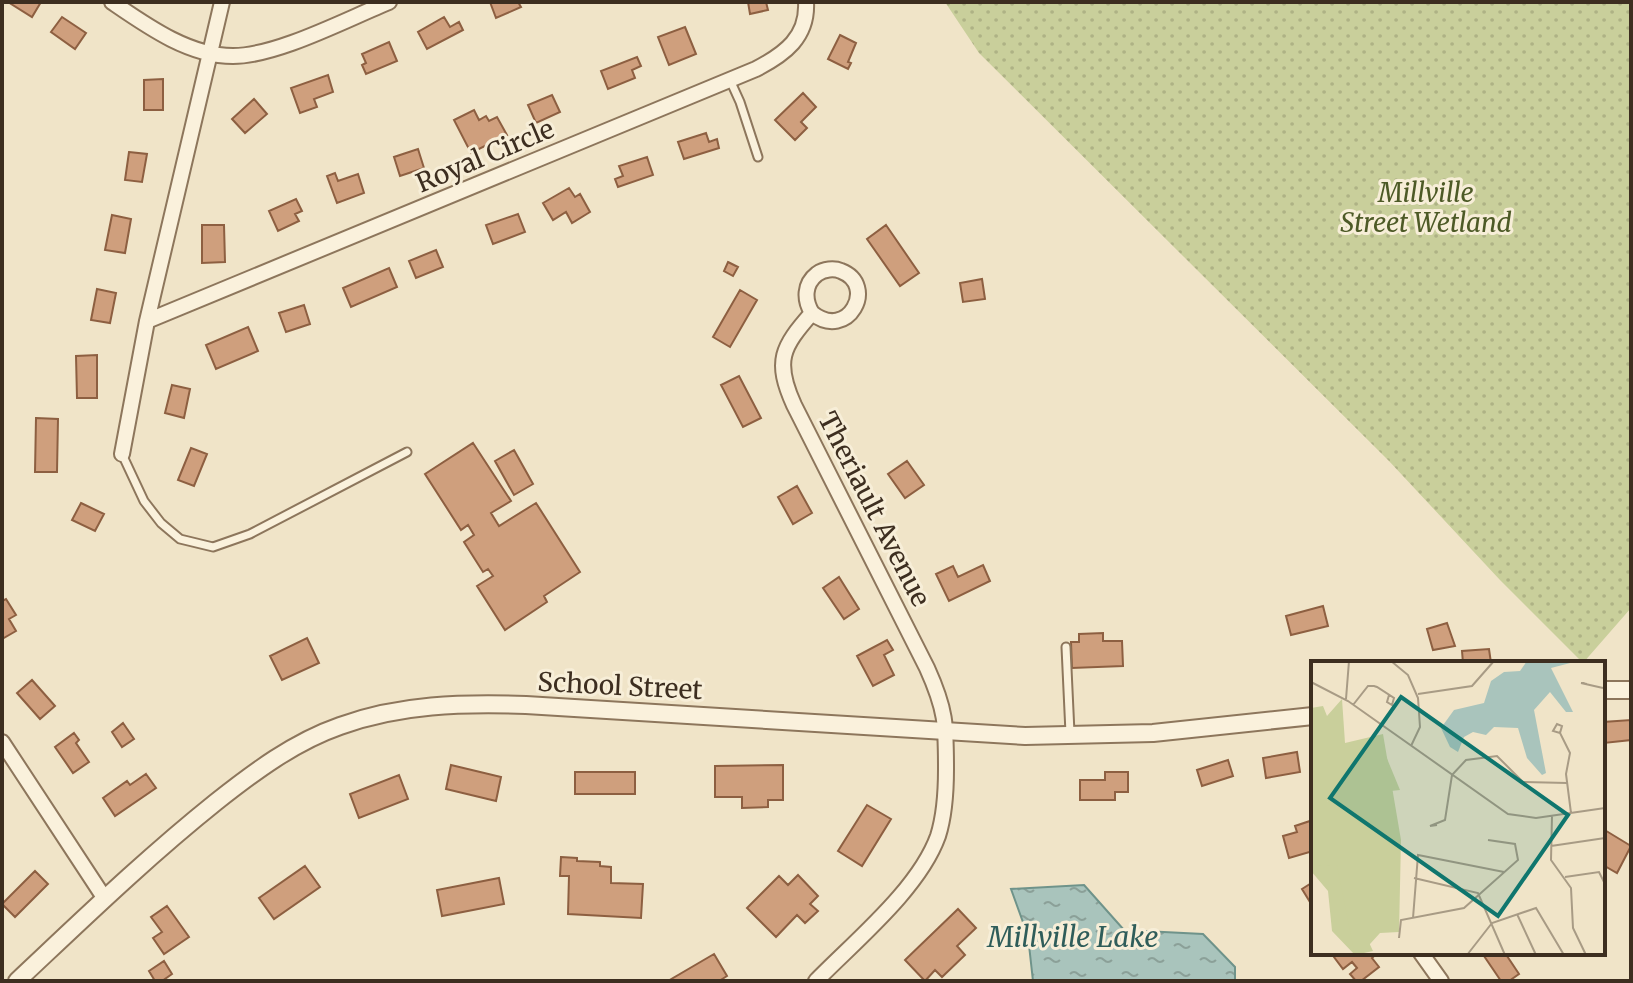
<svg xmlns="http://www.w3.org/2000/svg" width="1633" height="983" viewBox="0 0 1633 983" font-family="Merriweather,serif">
	<defs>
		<pattern id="park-dots" width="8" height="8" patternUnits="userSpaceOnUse" patternTransform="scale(2)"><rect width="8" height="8" fill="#c9cf9b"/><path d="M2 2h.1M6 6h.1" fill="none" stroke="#aeb285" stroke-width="1.8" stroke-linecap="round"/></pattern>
		<pattern id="water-ripples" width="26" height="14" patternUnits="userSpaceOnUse" patternTransform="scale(2)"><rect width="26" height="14" fill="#a9c4bc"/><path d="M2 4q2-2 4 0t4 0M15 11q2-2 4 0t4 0" fill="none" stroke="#8ba098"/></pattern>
	</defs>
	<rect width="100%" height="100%" fill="#f0e4c8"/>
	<path fill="url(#park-dots)" d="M945,2h686v606l-48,55 -83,-83 -111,-119 -410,-408z"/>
	<path fill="url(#water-ripples)" stroke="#6f938a" stroke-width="2" d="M1084,885l40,45 79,4 32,33v14h-202l-5,-45 -17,-47z"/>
	<path fill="#cf9f7d" stroke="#8d5f41" stroke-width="2" d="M8,2h33l-9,15z
		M490,2h28l3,5 -25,11z
		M748,2h18l2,8 -18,4z
		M62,17l24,16 -11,16 -24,-17z
		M444,17l6,10 9,-5 4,8 -36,19 -9,-17z
		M685,27l11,27 -27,11 -11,-28z
		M840,35l16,8 -8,19 3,1 -3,6 -20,-10z
		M389,42l8,19 -31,13 -4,-9 4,-2 -4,-9z
		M637,57l4,9 -9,4 3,8 -27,11 -7,-18z
		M328,75l5,17 -19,7 3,8 -17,6 -9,-25z
		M163,79v31h-19v-30z
		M803,93l13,14 -15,15 6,6 -12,12 -20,-20z
		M552,95l8,17 -24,11 -8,-18z
		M254,99l13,15 -22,19 -13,-14z
		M474,110l5,10 7,-4 3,5 8,-4 10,18 -36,18 -17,-33z
		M706,133l3,9 8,-3 2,9 -35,11 -6,-17z
		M418,149l6,19 -24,8 -6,-19z
		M129,152l18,2 -5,28 -17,-2z
		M647,157l6,18 -35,12 -3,-8 8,-3 -4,-10z
		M335,173l3,8 20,-7 6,19 -27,10 -10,-27z
		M569,188l6,9 5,-3 10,18 -18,11 -6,-11 -13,8 -10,-17z
		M296,199l6,12 -7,3 4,7 -21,10 -9,-20z
		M518,214l7,18 -32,12 -7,-19z
		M112,215l19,4 -6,34 -20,-3z
		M202,225h22l1,37 -23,1z
		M886,225l33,48 -19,13 -33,-47z
		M436,250l7,17 -27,11 -7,-17z
		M728,262l10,5 -5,9 -9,-5z
		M389,268l8,19 -46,20 -8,-19z
		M982,279l3,20 -22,3 -3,-19z
		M97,289l19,4 -6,30 -19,-3z
		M740,290l17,10 -27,47 -17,-10z
		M304,305l6,19 -24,8 -7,-19z
		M248,327l10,24 -42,18 -10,-24z
		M97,355v43h-20l-1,-42z
		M739,376l22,42 -18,9 -22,-42z
		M172,385l18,4 -6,29 -19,-5z
		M36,418l22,1 -1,53h-22z
		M473,443l38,58 -20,12 8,13 37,-23 44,69 -36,24 3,6 -42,28 -28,-44 16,-10 -5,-7 -5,3 -19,-30 10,-7 -6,-10 -7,5 -36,-56z
		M191,448l16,6 -13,32 -16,-6z
		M514,450l19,34 -19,11 -19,-34z
		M907,461l17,24 -19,13 -17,-24z
		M797,486l15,27 -19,11 -15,-27z
		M81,503l23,11 -9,17 -23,-11z
		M983,565l7,16 -41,20 -13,-27 17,-8 5,11z
		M839,577l20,32 -15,10 -21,-31z
		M6,599l10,16 -7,4 7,12 -14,8v-38z
		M1323,606l5,20 -37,9 -5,-19z
		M1447,623l8,23 -22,4 -6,-21z
		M1103,633v8h19l1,25 -51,2 -1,-26h8v-8z
		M307,638l12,25 -37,17 -12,-24z
		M887,640l6,10 -9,5 10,20 -21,11 -16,-30z
		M1489,649l2,14h-28l-1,-12z
		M32,680l23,26 -15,13 -23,-26z
		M1631,720v20l-27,3 -1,-21z
		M123,723l11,16 -12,8 -10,-15z
		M74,733l5,7 -3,3 13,19 -16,11 -18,-26z
		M1297,752l3,20 -34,6 -3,-20z
		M1228,760l5,16 -31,10 -5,-16z
		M451,765l50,12 -5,24 -50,-12z
		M783,765v35h-15v7l-26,1v-11h-27v-31z
		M575,772h60v22h-60z
		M1105,772h23v20h-13v8h-35v-20h25z
		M146,774l10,14 -41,28 -12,-18 24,-17 3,4z
		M399,775l9,24 -49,19 -9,-24z
		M867,805l24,14 -29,47 -24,-15z
		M1313,820v31l-24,7 -6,-22 14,-4 -2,-6z
		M1603,829l28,17 -14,27 -14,-8z
		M561,857l16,1v3l23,1v4l11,1v16l32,1 -2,34 -73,-4 1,-38h-9z
		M305,866l15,21 -46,32 -15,-21z
		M35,871l13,13 -33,33 -13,-13z
		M798,875l20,21 -8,8 8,7 -13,12 -8,-8 -21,22 -29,-29 32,-32 9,9z
		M499,878l5,26 -62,12 -5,-26z
		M1313,882v25l-11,-18z
		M167,906l22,31 -25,17 -11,-16 9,-6 -11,-15z
		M958,909l18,19 -19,18 8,9 -23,22 -7,-7 -10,11 -20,-21z
		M1331,953h42l2,2 -3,3 7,9 -18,14h-5l-6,-7 7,-6 -5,-6 -9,7z
		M1482,953h23l14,21 -10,7h-8z
		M714,954l13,22 -8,5h-51z
		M164,961l8,13 -10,7h-7l-6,-10z"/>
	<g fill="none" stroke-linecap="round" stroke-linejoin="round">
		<g stroke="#8d765c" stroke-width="11">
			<path id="service" d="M730,80l10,22 18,55
				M122,454l22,47 17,22 19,16 33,8 37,-13 157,-82
				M1066,647l4,86"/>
		</g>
		<g stroke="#8d765c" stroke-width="18">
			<path id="minor" d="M112,2c35,24 77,54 121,54 44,0 114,-37 156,-54
				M812,313c-8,-13 -8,-29 5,-39 7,-5 17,-6 24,-3 37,14 7,71 -29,42 -30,34 -38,48 -18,92l133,263c19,42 19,56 19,101 0,23 -1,45 -8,67 -19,53 -83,105 -122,145
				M147,321l609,-252c29,-15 52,-32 50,-67
				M122,454l25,-133 75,-319
				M2,742l103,157
				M1421,953l20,28"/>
		</g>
		<g stroke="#8d765c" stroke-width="20">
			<path id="tertiary" d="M1603,690h28
				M17,981c65,-61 129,-123 199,-179 38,-30 78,-60 124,-76 60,-22 122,-23 186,-21l499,31 128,-3 160,-17"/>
		</g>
		<use href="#service" stroke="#faf1dc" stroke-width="7"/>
		<use href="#minor" stroke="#faf1dc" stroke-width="14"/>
		<use href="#tertiary" stroke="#faf1dc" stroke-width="16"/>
	</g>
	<g text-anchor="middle" stroke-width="6" stroke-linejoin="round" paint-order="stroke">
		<g font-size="26" fill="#3d2e20" stroke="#f7eed8">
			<text transform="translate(485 156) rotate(-23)" y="9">Royal Circle</text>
			<text transform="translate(874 509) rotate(63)" y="9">Theriault Avenue</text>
			<text transform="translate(620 686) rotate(3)" y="9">School Street</text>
		</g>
		<g font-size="26" font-style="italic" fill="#4d5a26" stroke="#f7eed8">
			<text x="1426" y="202">Millville<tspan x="1426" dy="30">Street Wetland</tspan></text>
		</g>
		<g font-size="28" font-style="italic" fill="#2f5d5a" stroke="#f7eed8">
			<text x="1073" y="947">Millville Lake</text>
		</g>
	</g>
	<g transform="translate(1311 661)">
		<rect width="294" height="294" fill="#f0e4c8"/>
		<path d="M70,83l19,46 -19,2 -16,142 8,17 -18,4 -23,-24 -4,-40 -17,-20v-97l17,28z" fill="#c9cf9b"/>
		<path d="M31,38l3,44 38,-9 18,106 -2,92 -19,1 -20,22h-5l-18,-90 -26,1v-36l18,-27 -18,-17v-78l12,-2 4,10z" fill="#c9cf9b"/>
		<path d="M216,0h51l-27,7 22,44h-7l-16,-20 -16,18 12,63 -4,2 -15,-17 -9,-30 -24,-1 -8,8 -13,-3 -9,5 -6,15 -8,-5 -9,-19 13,-18 30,-7 7,-22 13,-9 16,-1z" fill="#a9c4bc"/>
		<path fill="none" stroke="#a89b85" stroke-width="2" d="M80,0l17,14 10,23 2,29 -9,19M0,21l37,19 160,113 28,4 69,-10M276,23l-6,-1 22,5M107,33l54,-8 22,-25M35,38l3,-38M42,44l15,-19h6l3,1 17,11 -2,7 -5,-3 2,-7M249,72l-7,-2 4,-7 5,2 -2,7 10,20 -4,21 5,39M241,155l-1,44 20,28 2,40 13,27M126,164l-7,1 15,-6 7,-45 14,-15 31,-4 26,26 44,1M240,185l54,-8M254,216l34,-5 6,12M103,217l64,15 27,62M206,253l19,41M102,257l5,-63 86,17M88,277l2,-18 63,-12 54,-48 -3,-16 -27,-4M156,294l25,-32 44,-15 28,47"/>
		<path fill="#0f766e" fill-opacity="0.15" stroke="#0f766e" stroke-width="4" d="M90,36l167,118 -70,101 -168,-118z"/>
		<rect width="294" height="294" fill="none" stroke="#3d2e20" stroke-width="4"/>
	</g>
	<rect width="1633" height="983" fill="none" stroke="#3d2e20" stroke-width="8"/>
</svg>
